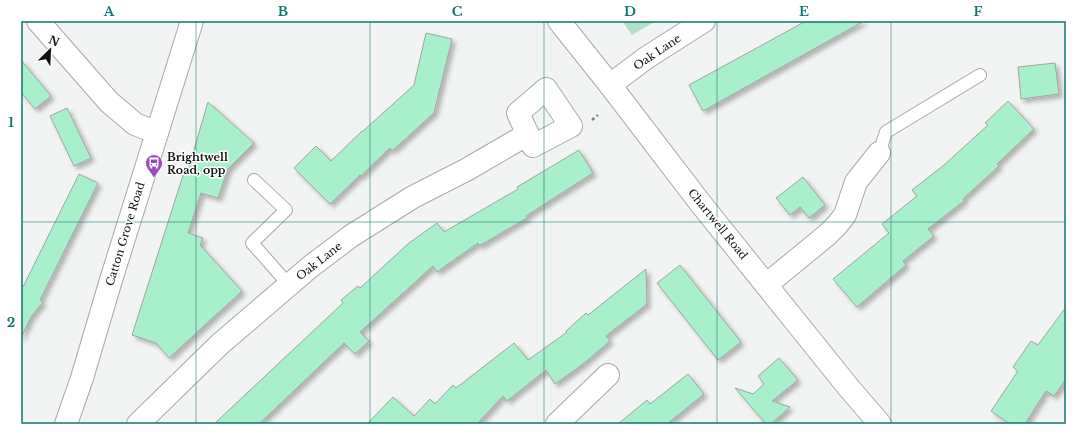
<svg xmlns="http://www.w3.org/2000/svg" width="1087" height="445" viewBox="0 0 1087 445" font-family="'Libre Baskerville',serif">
	<defs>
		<filter id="shadow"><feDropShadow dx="3.5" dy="3.5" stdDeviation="2" flood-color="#0004"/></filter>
	</defs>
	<rect width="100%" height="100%" fill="#f1f4f2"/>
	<path fill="#b3dfc8" d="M622,21h34l-24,14z"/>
	<path fill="#a8efcc" stroke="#a2a5a3" filter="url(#shadow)" d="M806,21h58l-161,90 -14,-26z
		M426,33l26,6 -18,74 -42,38 -2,-3 -29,28 -1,-1 -30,29 -36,-36 22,-22 15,15 31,-30v1l52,-47z
		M21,60l30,36 -16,13 -14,-17z
		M1055,63l4,31 -38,5 -3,-32z
		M1008,101l26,28 -37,35 2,2 -36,33 1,2 -36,28 6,7 -31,25 3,4 -49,42 -24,-28 56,-46 -7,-9 35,-28 -5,-6 32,-25 44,-40 -3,-2z
		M208,102l46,41 -26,26 -10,29 -17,-5 -13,40 15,5 -3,7 42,46 -73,67 -13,-15 -24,-8 53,-166 3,1z
		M67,108l24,50 -17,8 -24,-50z
		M579,150l14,23 -67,43 1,2 -48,28 -1,-3 -41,29 -4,-6 -73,66 9,9 -14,13 -11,-11 -85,81h-45l129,-121 -2,-3 17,-14 2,2 49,-45 28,-20 7,9 74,-43 -1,-2z
		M79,174l19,9 -58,117 3,2 -12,15 -10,21v-53l2,2z
		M803,177l22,28 -16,13 -9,-11 -10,8 -14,-17z
		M680,265l61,77 -23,18 -61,-77z
		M646,269l1,35 -41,32 4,5 -27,23 -28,20 -9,-14 -39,31 -4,-5 -26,28h-110l26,-27 21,19 16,-17 5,5 18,-19 3,3 58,-45 14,17 39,-28 -1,-1 20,-18 2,2z
		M1066,307v72l-12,17 -8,-5 -21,33h-15l-19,-13 27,-40 -5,-4 18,-26 7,4z
		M779,358l19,22 -26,21 18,6 -19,17h-5l-31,-36 18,6 11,-10 -6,-8z
		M688,374l16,20 -37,30h-49l29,-24 3,4z"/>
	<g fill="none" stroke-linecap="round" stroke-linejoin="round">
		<g stroke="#a6aaa8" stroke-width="14">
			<path id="service" d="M879,153l7,-21 94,-57
				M254,180l32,30 -34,33 37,42"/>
		</g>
		<g stroke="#a6aaa8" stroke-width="24">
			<path id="minor" d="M38,21l71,81 26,22 22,9
				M610,85l36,-27 58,-37
				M546,89l25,37 -38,20 -15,-33z
				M766,285l61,-50 10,-10 8,-10 11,-33 23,-29
				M138,424l82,-80 90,-77 41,-31 62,-39 53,-27 62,-36
				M557,424l51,-49"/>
		</g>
		<g stroke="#a6aaa8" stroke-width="24">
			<path id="tertiary" d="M66,424l16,-46 29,-98 81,-259"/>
		</g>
		<g stroke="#a6aaa8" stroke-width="24">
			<path id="trunk" d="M559,21l51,64 91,119 148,184 31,36"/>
		</g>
		<path stroke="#7d7f7e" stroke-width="2.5" stroke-dasharray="3 3" stroke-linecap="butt" d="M592,120l6,-5
			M842,424l1,-1"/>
		<use href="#service" stroke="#fff" stroke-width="12"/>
		<use href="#minor" stroke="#fff" stroke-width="22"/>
		<use href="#tertiary" stroke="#fff" stroke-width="22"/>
		<use href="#trunk" stroke="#fff" stroke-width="22"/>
	</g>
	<path fill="none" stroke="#0f766e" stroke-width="1" stroke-opacity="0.55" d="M196,21v403M370,21v403M544,21v403M717,21v403M891,21v403M21,222h1045"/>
	<defs>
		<g id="bus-pin" transform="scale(0.9)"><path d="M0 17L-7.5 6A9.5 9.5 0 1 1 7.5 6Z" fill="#984dbf" stroke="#fff"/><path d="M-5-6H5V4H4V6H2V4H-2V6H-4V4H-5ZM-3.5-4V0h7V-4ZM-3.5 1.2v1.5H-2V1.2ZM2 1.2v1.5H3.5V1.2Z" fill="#fff"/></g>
	</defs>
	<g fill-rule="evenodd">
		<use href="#bus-pin" x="154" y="163"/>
	</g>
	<g text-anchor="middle" stroke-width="3" stroke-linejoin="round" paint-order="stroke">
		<g font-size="11" fill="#121313" stroke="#fff">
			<text transform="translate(657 52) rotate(-34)" y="4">Oak Lane</text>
			<text transform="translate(718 224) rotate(51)" y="4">Chartwell Road</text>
			<text transform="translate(125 234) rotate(-73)" y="4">Catton Grove Road</text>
			<text transform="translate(319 261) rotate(-38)" y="4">Oak Lane</text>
		</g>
		<g font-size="11" font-weight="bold" fill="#121313" stroke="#fff" text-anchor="start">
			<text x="167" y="161">Brightwell<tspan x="167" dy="13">Road, opp</tspan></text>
		</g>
	</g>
	<rect width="1087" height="445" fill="none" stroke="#ffffff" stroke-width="44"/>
	<g transform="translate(50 50) rotate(24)" stroke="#ffffff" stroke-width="3" paint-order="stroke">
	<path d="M0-3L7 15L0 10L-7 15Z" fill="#121313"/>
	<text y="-6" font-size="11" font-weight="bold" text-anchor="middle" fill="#121313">N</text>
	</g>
	<rect x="22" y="22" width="1043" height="401" fill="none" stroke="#0f766e" stroke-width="1.5"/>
	<g font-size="13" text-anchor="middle" font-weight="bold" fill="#0f766e">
		<text x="109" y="16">A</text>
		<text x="283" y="16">B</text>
		<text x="457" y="16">C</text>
		<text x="630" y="16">D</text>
		<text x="804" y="16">E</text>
		<text x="978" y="16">F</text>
		<text x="11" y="127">1</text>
		<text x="11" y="327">2</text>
	</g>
</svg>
